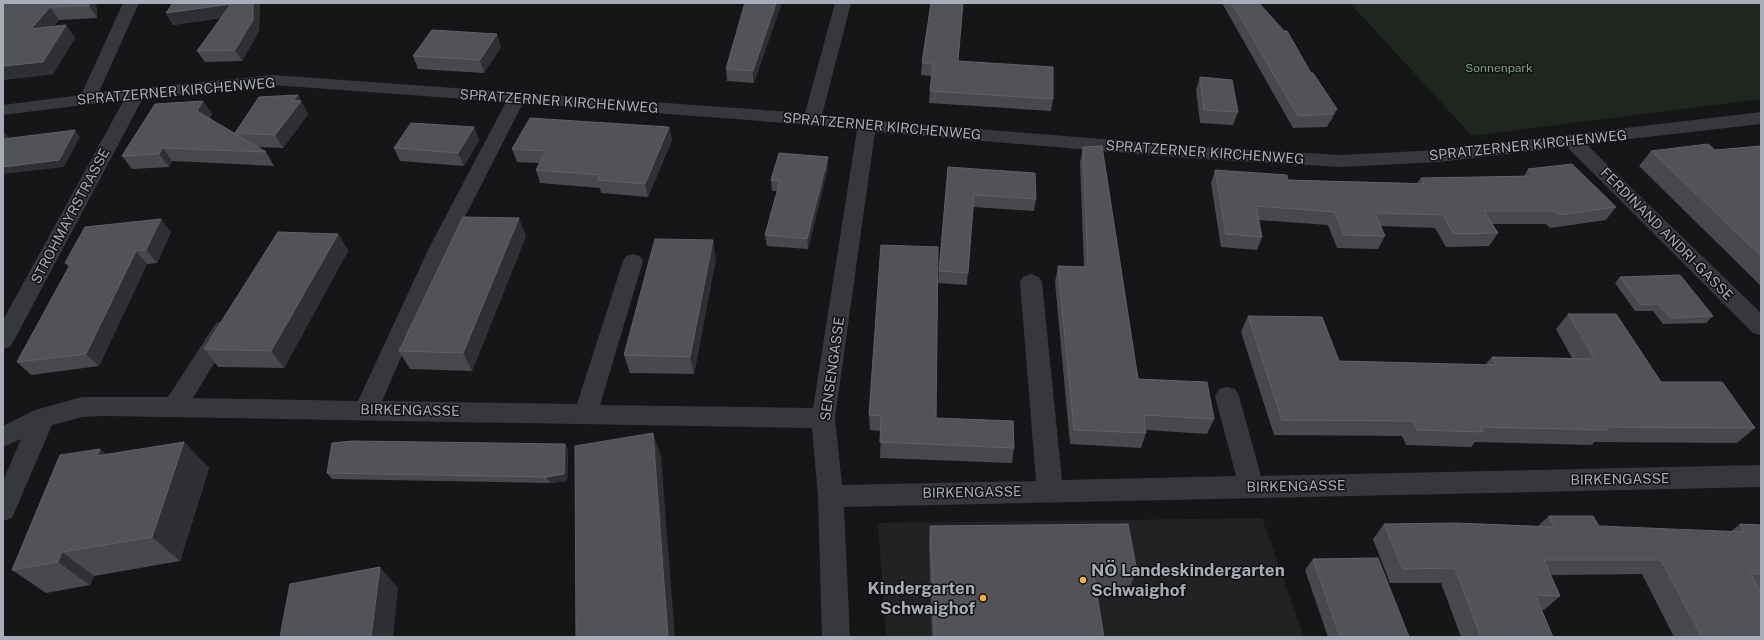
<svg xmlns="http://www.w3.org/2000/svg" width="1764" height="640" viewBox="0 0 1764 640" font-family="'Public Sans',sans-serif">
	<rect width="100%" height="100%" fill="#161618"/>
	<path fill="#222225" d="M1262,518l42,119h-418l-8,-114z"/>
	<path fill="#1e261f" d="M1350,3h411v96l-289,37z"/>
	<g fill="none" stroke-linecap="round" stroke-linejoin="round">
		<path fill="#37383d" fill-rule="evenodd" d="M123,3h16l-40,89 174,-17 532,38 30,-110h16l-29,112 45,5 320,26 154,9 98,-5 322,-38v12l-175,20 175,169v22l-8,-2 -186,-186 -128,15 -98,5 -154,-9 -312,-26 -40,286 7,67 194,-4 -16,-199 3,-5 8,-3 8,3 3,5 20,198 174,-4 -21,-80 4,-7 8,-2 8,2 4,7 22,80 500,-11v22l-917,20 6,130h-28l-4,-141 -6,-68 -708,-12 -22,1 -30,8 -40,93 -9,3v-40l18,-42 -18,8v-21l32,-16 47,-13h86l48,-74 8,-2 8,2 3,6 -42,69 165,3 71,-153 77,-146 -233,-17 -130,13 -132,248 -8,3v-29l121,-220 -121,15v-10l78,-10zM523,103l289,22 45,5 -44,278 -213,-3 43,-144 -3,-5 -7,-2 -7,2 -3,5 -46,143 -195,-3 67,-153z"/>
	</g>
	<path fill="#47494d" d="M3,3h93l1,15 -38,2 -6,7 13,-2 9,13 -22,36 -50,6z
		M260,3l-1,28 -17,30 -37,1 -8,-11 24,-33 -48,7 -7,-12z
		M745,3l9,80 -27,-2 -1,-12z
		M1222,3h37l52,70 26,36 -6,12h-1l-3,6 -34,1z
		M501,47l-17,26 -66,-4 -5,-13z
		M958,61l95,38 -2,12 -122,-8 1,-12 2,-15 -11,-1 1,-12z
		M1200,77l38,35 -5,13 -33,-2 -4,-33z
		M298,95l10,19 -25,34 -27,-1 10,5 8,14 -102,-5 -3,6 -37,2 -10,-13 81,-55 9,13 -3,5 28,16 -2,-2z
		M474,127l5,13 -15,26 -64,-5 -6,-13z
		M669,127l3,13 -24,57 -47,-4 -1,-5 -60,-5 -4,-13 3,-7 -22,-1 -5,-13z
		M1761,146v140l-122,-120 12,-15 64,-1z
		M1083,147l55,232 76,40 -7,15 -61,-4v3l-5,15 -71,-4 -15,-162 3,-16 26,1 -4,-104z
		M828,167l-20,82 -41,-3 -2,-11 12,-44h-5l-1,-11z
		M948,167l88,32 -2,12 -61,-4 -6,78 -29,-2z
		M1528,169l88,38 -10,13 -56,8 -4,-4h-54l6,9 -9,13 -43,1 -11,-19 -55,-2 5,10 -7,13 -41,-1 -9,-23 -70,-5 4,17 -5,13 -36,-3 -10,-64 4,-13 73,10 129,3 4,-5 103,-2z
		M171,232l-14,31 -10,1 -48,102 -68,9 -14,-13 52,-95 -4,-4z
		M338,234l10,17 -64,117 -66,-1 -14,-18z
		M526,236l-54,135 -62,-2 -11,-18z
		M716,258l-22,116 -64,-1 -6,-18z
		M1620,277l93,39 -7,7 -43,1 -10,-13h-18l-20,-28z
		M1568,314l93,68 94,46 -18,15 -143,-1 -2,3 -117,-3 -4,5 -65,-2 -4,-9 -128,-1 -33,-103 7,-16 91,45 146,4 7,-8 80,1 -16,-29z
		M869,415l67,3 78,30 -2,15 -132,-5 1,-27 -11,-1z
		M184,442l25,26 -29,93 -86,15 -4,9 -44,8 -34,-23 88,-121 6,5z
		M565,444l3,7 -1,30 -17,2 -218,-4 -5,-6z
		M1549,516l50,10 131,6 10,-8 21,1v64h-2l2,48h-87l-32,-63 -91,1 9,21 -16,14h-2l11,27h-92l-20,-54h-51l-17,-44 11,-15 154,2z
		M930,526l207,45 -8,17 -33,1 8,48h-172l-3,-92z
		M1313,559l96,78h-81l-23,-67z"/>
	<path fill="#2f3033" d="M89,3h7l1,15 -8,-12z
		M253,3h7l-1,28 -17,30 -7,-11z
		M776,3h6l-28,80 -1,-12z
		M231,4l6,11 -64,10 -7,-12z
		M50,7l9,13 -18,21 -10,-12z
		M66,25l9,13 -22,36 -50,6v-14z
		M497,34l4,13 -17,26 -4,-13z
		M298,95l10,19 -25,34 -8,-13 18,-35z
		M203,101l9,13 -6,10 -9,-13z
		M474,127l5,13 -15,26 -6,-13z
		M669,127l3,13 -24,57 -3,-13z
		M75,130l5,7 -16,30 -61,7v-7z
		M3,131l6,7 -6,7z
		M163,148l9,13 -3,6 -10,-13z
		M828,157v10l-20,82 -1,-10z
		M519,218l7,18 -54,135 -9,-18z
		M161,219l10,13 -14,31 -11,-13z
		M338,234l10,17 -64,117 -13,-17z
		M713,240l3,18 -22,116 -4,-17z
		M136,251l11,13 -48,102 -13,-12z
		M653,433l8,23 14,181h-7z
		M184,442l25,26 -29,93 -28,-24z
		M565,444l3,7 -1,30 -17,2 -4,-6z
		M100,449l28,25 -31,-18z
		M62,552l32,24 -4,9 -32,-23z
		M380,567l18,21 -5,49h-22z"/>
	<path fill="#525359" stroke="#5f6168" d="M3,3h86v3l-39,1 -19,22 35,-4 -23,37 -40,4v-52l3,-4h-3z
		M173,3h80v17l-18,30 -38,1 34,-47 -65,9z
		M745,3h31l-23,68 -27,-2z
		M931,3h32l-5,58 95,6v32l-123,-8 3,-27 -11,-1z
		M1232,3h27l25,28h3l24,42h2l24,36h-7l3,5 -35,2z
		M432,30l65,4 -17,26 -67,-4z
		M1200,77l32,3 6,32 -34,-2z
		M298,95l-5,5 8,1 -26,34 -40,-2 24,-36z
		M203,101l-6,10 69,41 -103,-4 -4,6 -37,2 33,-52z
		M530,118l139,9 -24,57 -47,-4 2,-5 -64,-5 10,-19 -34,-2z
		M411,123l63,4 -16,26 -64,-5z
		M75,130l-16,30 -56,7v-28z
		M1708,144l7,6 46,-4v110l-110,-105z
		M1102,146l36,233 69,3 7,37 -70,-4 2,18 -72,-3 -16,-164 30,1 -5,-120z
		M779,153l49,4 -21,82 -42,-4 15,-54 -9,-1z
		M1572,164l44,43 -57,8 -4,-4h-71l14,22 -44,1 -11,-19 -68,-2 10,23 -41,-1 -9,-23 -79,-6 6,31 -36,-3 -11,-64 72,5 1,5 136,4 -3,-6 113,-2 -6,-7z
		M948,167l87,6 1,26 -62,-4 -6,78 -29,-2z
		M463,217l56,1 -56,135 -64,-2z
		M161,219l-15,31 -10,1 -50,103 -69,8 54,-99h-6l20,-36z
		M278,232l60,2 -67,117 -67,-2z
		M655,239l58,1 -23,117 -66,-2z
		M881,245l57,2 -2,171 77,3 1,27 -134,-6 1,-26 -12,-1z
		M1680,275l33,41 -43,2 -11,-14 -18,1 -21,-28z
		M1568,314h48l45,68h61l33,46 -150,-1 2,3 -126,-3 2,5 -66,-2 -4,-9 -131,-1 -34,-104 74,1 17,44 157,4 -4,-8 103,2z
		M653,433l15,204h-92l-1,-191z
		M353,441l212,3 -1,30 -18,3 -219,-4 5,-30z
		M184,442l-32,95 -90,15 -4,10 -46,8 48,-115 40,-6 -3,7z
		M1549,516h44l6,10 145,6 -4,-8 21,1v49l-11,-1 11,19v45h-59l-41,-77h-117l16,36 -25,-1 18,42h-72l-26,-69 -52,1 -19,-45 72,-1 98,4z
		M1128,524l9,47h-44l11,66h-169l-5,-111z
		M1378,558l31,79h-69l-27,-78z
		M380,567l-9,70h-91l10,-53z"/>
	<g fill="#f2b134" stroke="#111113" stroke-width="1.5">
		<circle cx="1083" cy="580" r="4"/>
		<circle cx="983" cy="598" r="4"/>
	</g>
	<g text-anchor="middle" stroke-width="3" stroke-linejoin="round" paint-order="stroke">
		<g font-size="12" fill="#7fa381" stroke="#111113">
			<text x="1499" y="72">Sonnenpark</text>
		</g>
		<g font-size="14" fill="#a8adb8" stroke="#111113">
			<text transform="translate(176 91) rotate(-5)" y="5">SPRATZERNER KIRCHENWEG</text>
			<text transform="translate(559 101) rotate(4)" y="5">SPRATZERNER KIRCHENWEG</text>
			<text transform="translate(882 126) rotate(5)" y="5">SPRATZERNER KIRCHENWEG</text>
			<text transform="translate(1528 145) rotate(-6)" y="5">SPRATZERNER KIRCHENWEG</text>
			<text transform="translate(1205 152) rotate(4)" y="5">SPRATZERNER KIRCHENWEG</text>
			<text transform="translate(70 216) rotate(-62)" y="5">STROHMAYRSTRASSE</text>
			<text transform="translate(1667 234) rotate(45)" y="5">FERDINAND ANDRI-GASSE</text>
			<text transform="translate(832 369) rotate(-82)" y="5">SENSENGASSE</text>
			<text transform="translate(410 410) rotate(1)" y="5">BIRKENGASSE</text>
			<text transform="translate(1620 479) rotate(-1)" y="5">BIRKENGASSE</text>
			<text transform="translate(1296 486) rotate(-1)" y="5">BIRKENGASSE</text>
			<text transform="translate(972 492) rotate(-1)" y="5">BIRKENGASSE</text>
		</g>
		<g font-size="17" font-weight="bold" fill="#a8adb8" stroke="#111113" text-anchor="start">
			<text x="1091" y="576">NÖ Landeskindergarten<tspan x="1091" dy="20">Schwaighof</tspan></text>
			<text x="975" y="594" text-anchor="end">Kindergarten<tspan x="975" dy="20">Schwaighof</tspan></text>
		</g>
	</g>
	<rect width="1764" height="640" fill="none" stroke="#a8adb8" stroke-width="8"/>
</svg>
